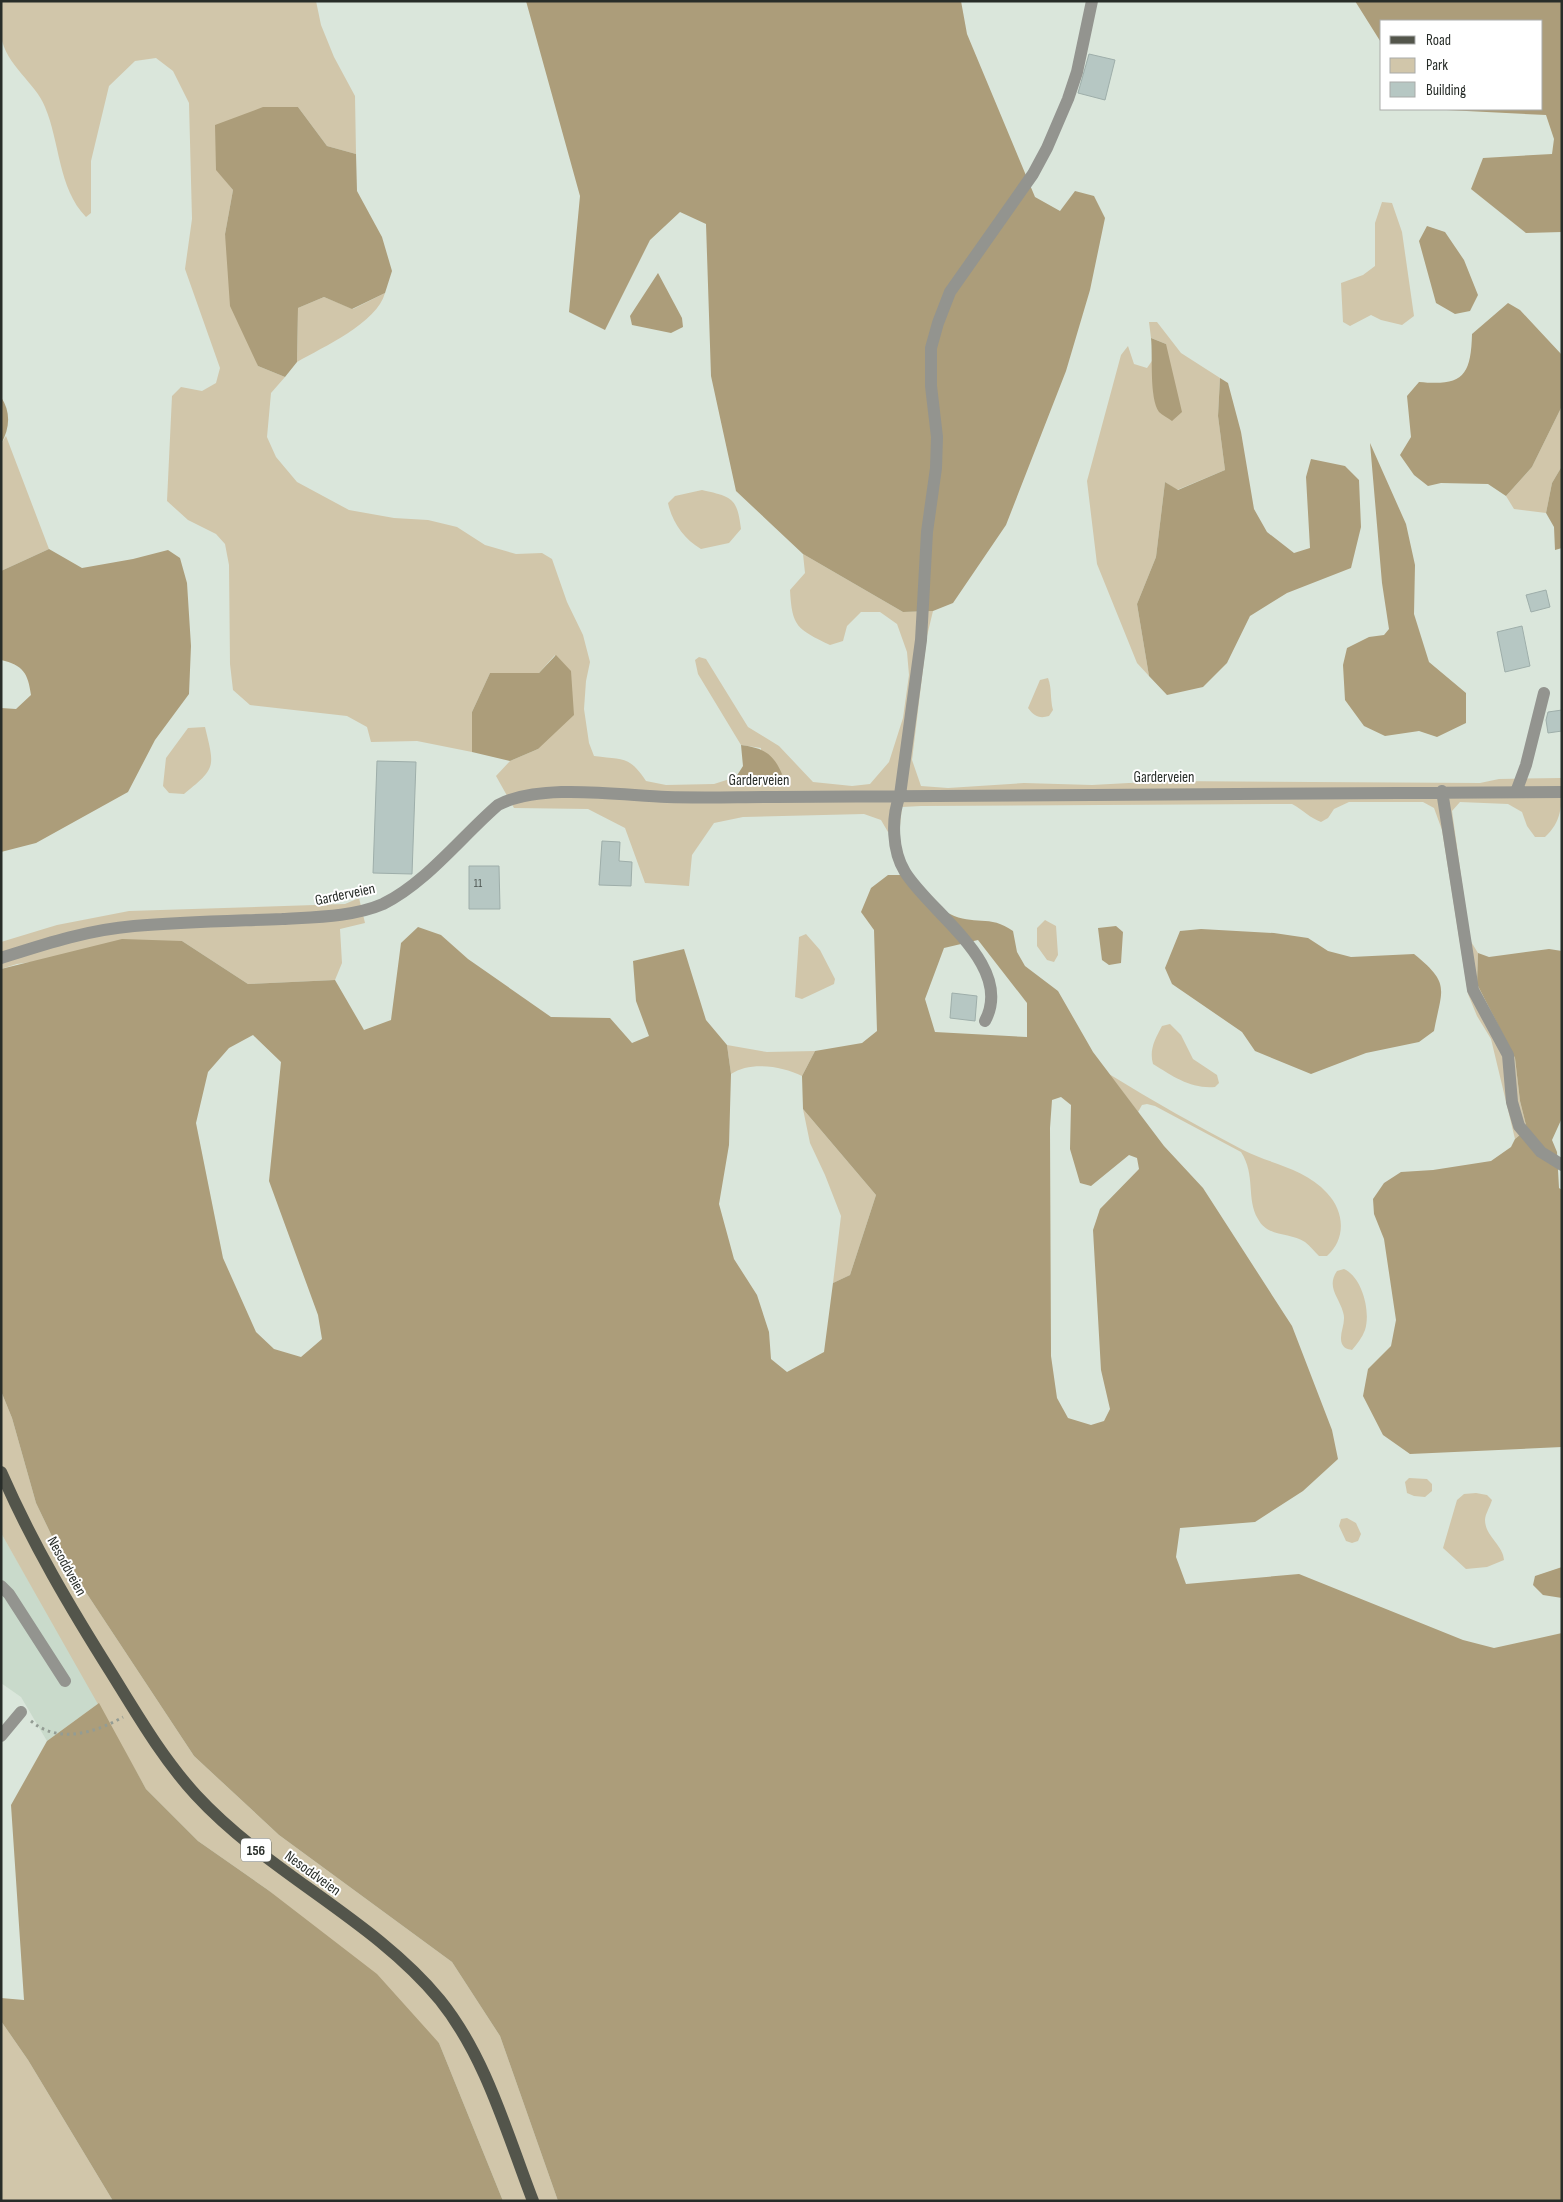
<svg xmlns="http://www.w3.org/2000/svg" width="1563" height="2202" viewBox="0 0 1563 2202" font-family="'Sofia Sans Condensed',sans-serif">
	<rect width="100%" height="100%" fill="#dae6db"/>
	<path fill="#c9dacb" d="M1,1533l98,170 -52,38 -26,-44 -20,-14z"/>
	<path fill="#d1c6aa" d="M1,1h315l5,24 13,32 21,39 1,58 -29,-8 -29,-39 -82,62 17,21 -8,44 33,132 27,11 -14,16 -4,44 9,20 21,25 52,28 45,8 34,2 29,7 28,18 31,9 26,-1 10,6 15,43 16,33 7,27 -4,19 -2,28 5,34 5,13c28,4 35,-1 52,25l20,4 48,-1 22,-7 24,9 1,-38 -20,-3 -43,-71 -3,-14 4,-3 7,2 42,68 31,19 34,36 39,4 18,-2 19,-22 14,-44 6,-43 -2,-23 -10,-28 -17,-12h-19l-14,14 -4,15 -13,4c-33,-16 -38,-18 -40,-55l15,-17 -2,-19 100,58 30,-1 -6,25 -15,124 9,26 27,2 76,-5 68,2 74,-4 314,2 19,-4 63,-1c0,24 1,43 -17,59h-10l-8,-11 -5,-14 -14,-8 -48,-2 -8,9 18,129 8,13 -1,31 38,74 5,43 7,28 -12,10 -24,-100 -14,-23 -9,-22 -26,-164 -8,-22 -11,-6h-74l-15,7 -6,9 -7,4c-11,-4 -18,-12 -29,-18l-371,2 -19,1 -2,19 -12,6 -7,-12 -17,-6 -121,3 -29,6 -22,32 -3,31 -44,-3 -20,-55 -37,-19 -74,-1 -18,-32 14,-15 28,-12 17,-94 -16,18h-49l-18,39v40l-55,-11 -46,1 -4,-15 -20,-11 -97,-11 -17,-15 -3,-26 -1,-99 -4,-21 -9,-10 -28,-14 -21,-19 5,-105 9,-9 21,4 14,-8 4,-15 -35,-99 7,-50 -3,-116 -16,-32 -17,-13 -21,3 -26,25 -18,75v52l-5,4c-28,-29 -26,-75 -41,-110 -9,-24 -39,-41 -44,-71 -1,-11 0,-24 0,-35z
		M1382,202l10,1 10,29 12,84 -12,9 -21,-5 -10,-5 -21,11 -7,-4 -2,-39 22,-8 12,-9v-43z
		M385,293c-8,30 -62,54 -88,69l1,-54 26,-11 29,12z
		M1149,322h8l24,31 39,25 -2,38 7,54 -48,20 -12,-8 -9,75 -19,47 12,72 -12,-13 -40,-99 -10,-83 34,-126 7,-9 6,18 13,4 7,-10 -1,37 13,-51 -15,-6z
		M1562,406v60l-10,17 -6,30 -32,-4 -8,-13 26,-29z
		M6,436l43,113 -48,22v-127z
		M702,490c30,7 35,7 39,39l-12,14 -28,6c-17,-10 -29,-27 -33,-46l7,-7z
		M1048,678c4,10 2,21 5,32l-4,6c-10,3 -15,0 -21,-8l12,-28z
		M205,727c10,41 11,41 -21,67l-15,-1 -6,-7 3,-28 22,-30z
		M359,898l6,25 -25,6 2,34 -7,17 -87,4 -66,-43 -165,23 -16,5v-27l56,-17 72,-14 216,-7z
		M1045,920l11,6 2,29 -4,7 -7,-2 -10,-14v-18z
		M806,934l14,16 15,29 -1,5 -32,15 -7,-2 4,-60z
		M1170,1024l11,11 12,24 24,16 2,8 -4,4c-24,2 -41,-10 -62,-23 -4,-14 2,-25 9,-38z
		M727,1045l40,7 48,-1 -13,25c-20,-10 -52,-15 -71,-2z
		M1109,1074c44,27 88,52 134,76 27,14 62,18 84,43 18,19 19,46 0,63h-8c-4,-4 -9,-10 -14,-14 -15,-10 -37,-4 -47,-23 -12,-20 -2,-44 -17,-67l-86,-46 -8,-2 -5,1 -4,7z
		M803,1109l73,86 -26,80 -17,8 8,-67 -16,-41 -15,-32z
		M1344,1269c18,8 27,42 21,61 -3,8 -8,14 -13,20 -5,-1 -8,-2 -10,-6 -4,-10 5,-21 1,-32 -4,-15 -17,-25 -6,-41z
		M1,1391l11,27 24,85 24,50 134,203 85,79 173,127 48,74 58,165h-55l-64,-158 -171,-153 -70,-49 -52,-52 -145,-256z
		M1409,1478l18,1 5,5v7l-7,6 -11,-1 -7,-3 -2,-11z
		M1476,1493l11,2 5,5c-2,7 -7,14 -7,20 0,16 18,25 19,40l-17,7 -21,2 -23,-21 14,-48 7,-6z
		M1347,1518l9,5 5,11 -3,7 -6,2 -6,-2 -7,-15 2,-7z
		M1,2021l27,39 85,141h-112z"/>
	<path fill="#ac9d7a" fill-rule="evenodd" d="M526,1h435l6,33 68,163 25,14 15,-20 19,5 11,22 -15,72 -24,81 -60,154 -53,78 -20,8 -30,1 -100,-58 -67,-63 -25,-115 -5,-152 -26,-12 -30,28 -45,90 -36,-18 11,-116z
		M1355,1h207v231l-36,1 -55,-44 12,-31 69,-4 2,-15 -8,-24 -119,-6h115v-88h-160v23z
		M263,107h35l29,39 29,8 1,37 25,46 10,34 -7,22 -33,16 -28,-12 -26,11 -1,54 -12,15 -27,-11 -28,-60 -5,-72 8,-44 -17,-20 -1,-45z
		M1427,226l18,6 19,28 14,35 -8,16 -15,3 -19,-11 -17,-62z
		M658,273l24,45 1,9 -12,6 -39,-8 -2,-9z
		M1508,303l12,7 42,45v51l-30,61 -26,29 -18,-12 -47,-1 -13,3 -14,-11 -14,-20 11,-18 -4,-41 12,-14c43,4 52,-5 53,-48z
		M1151,338l15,6 16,68 -10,9c-4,-3 -10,-6 -13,-9 -10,-14 -6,-56 -8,-74z
		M1220,378l8,5 13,49 13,77 13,23 27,21 16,-5 -4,-71 5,-18 34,7 14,14 2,47 -10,41 -64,25 -37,23 -23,47 -24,24 -36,8 -18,-19 -12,-72 19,-47 9,-75 13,8 47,-20 -7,-54z
		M1,397c10,15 9,31 0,47z
		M1370,443l36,81 9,41 -1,49 15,48 37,31v30l-29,14 -18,-6 -34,5 -21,-10 -19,-26 -2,-35 4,-17 22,-11 15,-2 5,-6 -7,-46z
		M1562,466v82l-7,2 -1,-23 -8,-14 6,-30z
		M49,549l33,19 51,-9 35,-9 12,8 7,25 4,63 -2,48 -34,46 -27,52 -92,51 -35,9v-144l15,1 15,-14c-3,-22 -8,-30 -30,-35v-89z
		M556,655l15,16 3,44 -36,34 -28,12 -38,-9v-40l18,-39h49z
		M741,745c22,3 32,8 41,29l-6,11 -16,1 -24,-9 7,-11z
		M888,875h23c10,10 27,33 39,39 23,12 40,0 63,17l4,21 8,14 33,25 35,61 71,94 39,42 89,138 40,104 6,29 -35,32 -48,31 -75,6 -4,29 10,27 113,-10 164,66 31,8 68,-15v568h-1004l-58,-165 -48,-74 -173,-127 -85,-79 -134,-203 -24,-50 -24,-85 -11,-27v-422l121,-30 60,2 66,43 87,-4 29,50 27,-10 10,-77 17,-16 23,8 27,24 83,58 59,1 22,25 17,-7 -13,-35 -3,-40 51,-12 22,71 21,25 4,29 -2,71 -10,59 15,55 23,36 12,37 2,27 16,13 37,-20 9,-69 17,-8 26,-80 -73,-86 -1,-33 13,-25 47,-8 15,-12 -3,-101 -13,-18 10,-24zM978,940l49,63v34l-92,-5 -10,-33 19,-51zM253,1035l28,27 -12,119 49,134 4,24 -21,18 -27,-8 -18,-17 -33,-74 -27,-135 12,-51 21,-24zM1061,1097l10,8 -1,44 10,34 11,3 38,-31 8,3 2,11 -39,40 -7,21 8,140 9,39 -6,12 -13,4 -23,-7 -11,-20 -6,-42 -1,-228 2,-28z
		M1116,926l7,6 -2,31 -12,2 -7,-5 -4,-32z
		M1201,929l73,4 34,5 20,13 23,6 63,-3c37,30 28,34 20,77l-15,11 -53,11 -55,21 -56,-23 -13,-19 -70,-48 -7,-16 15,-37z
		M1549,949l13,2v167l-10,22 5,12 2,36 3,2v257l-152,7 -27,-19 -20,-39 5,-27 23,-23 5,-26 -12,-81 -10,-25 -1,-15 11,-16 17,-11 32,-2 58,-9 20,-14 4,-8 12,-10 -7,-28 -5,-43 -38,-74 1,-31 11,4z
		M1562,1567v31l-19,-3 -10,-10 2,-9z
		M99,1703l47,86 52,52 70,49 109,84 62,69 64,158h-390l-85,-141 -27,-39v-23l23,2 -13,-195 36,-64z"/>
	<path fill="#b6c7c3" stroke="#9eaeaa" d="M1089,54l26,6 -10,40 -27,-7z
		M1546,590l4,17 -19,5 -5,-17z
		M1522,626l8,40 -25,6 -8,-40z
		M1562,710v21l-14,2 -2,-13 2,-8z
		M377,761l39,1 -4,112 -39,-1z
		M602,841l18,1 -1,19 13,1 -1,24 -32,-1z
		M469,866h30l1,43h-31z
		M952,993l25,3 -2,25 -25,-3z"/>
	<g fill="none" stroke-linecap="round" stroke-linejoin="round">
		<path stroke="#939c94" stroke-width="3" stroke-dasharray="2.5 4" stroke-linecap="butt" d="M31,1721c27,23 64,12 92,-4"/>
		<path stroke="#93948f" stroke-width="12" d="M1442,791l31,199 35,65 4,47 7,24 22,26 21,13
			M1516,792l10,-27 18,-72
			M1,958c44,-14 86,-28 133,-32 49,-4 98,-5 148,-7 32,-2 71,-2 101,-15 43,-21 79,-68 115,-99 42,-22 120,-10 169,-8 36,1 71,0 107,0 263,0 525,-5 788,-5
			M985,1021c30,-56 -55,-108 -80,-149 -13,-21 -14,-54 -5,-77l21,-155 6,-108 9,-64 1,-31 -6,-51v-38l7,-25 12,-31 83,-118 14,-26 21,-49 9,-27 15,-71
			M1,1586l8,8 56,87
			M1,1736l20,-24"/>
		<path stroke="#53554b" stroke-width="12" d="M1,1472c31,71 70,137 111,202 26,42 51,85 84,121 73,79 176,123 244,205 46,57 67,134 93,201"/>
	</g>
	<g text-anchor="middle" stroke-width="4" stroke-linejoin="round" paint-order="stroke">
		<g font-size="12" fill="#4c5450">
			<text x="478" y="887">11</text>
		</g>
		<rect fill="#fff" stroke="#686c69" stroke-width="1" x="241" y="1838.5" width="30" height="23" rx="4"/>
		<g font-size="14" font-weight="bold" fill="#282d29">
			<text x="256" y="1855">156</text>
		</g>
		<g font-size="15" fill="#282d29" stroke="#fff">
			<text x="1164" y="782">Garderveien</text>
			<text x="759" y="785">Garderveien</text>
			<text transform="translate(345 894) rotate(-12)" y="5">Garderveien</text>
			<text transform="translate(67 1566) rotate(61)" y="5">Nesoddveien</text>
			<text transform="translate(313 1873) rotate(36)" y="5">Nesoddveien</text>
		</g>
	</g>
	<rect width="1563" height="2202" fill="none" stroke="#282d29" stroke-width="5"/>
	<rect x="1380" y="20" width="162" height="90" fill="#ffffff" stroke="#a9aba9"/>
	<rect x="1390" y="36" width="25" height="8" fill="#53554b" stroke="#a9aba9"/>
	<text x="1426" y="45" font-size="15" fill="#282d29">Road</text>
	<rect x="1390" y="58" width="25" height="15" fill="#d1c6aa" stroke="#a9aba9"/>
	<text x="1426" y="70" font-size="15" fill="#282d29">Park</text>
	<rect x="1390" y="82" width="25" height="15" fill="#b6c7c3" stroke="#a9aba9"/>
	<text x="1426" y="95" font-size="15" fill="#282d29">Building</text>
</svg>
